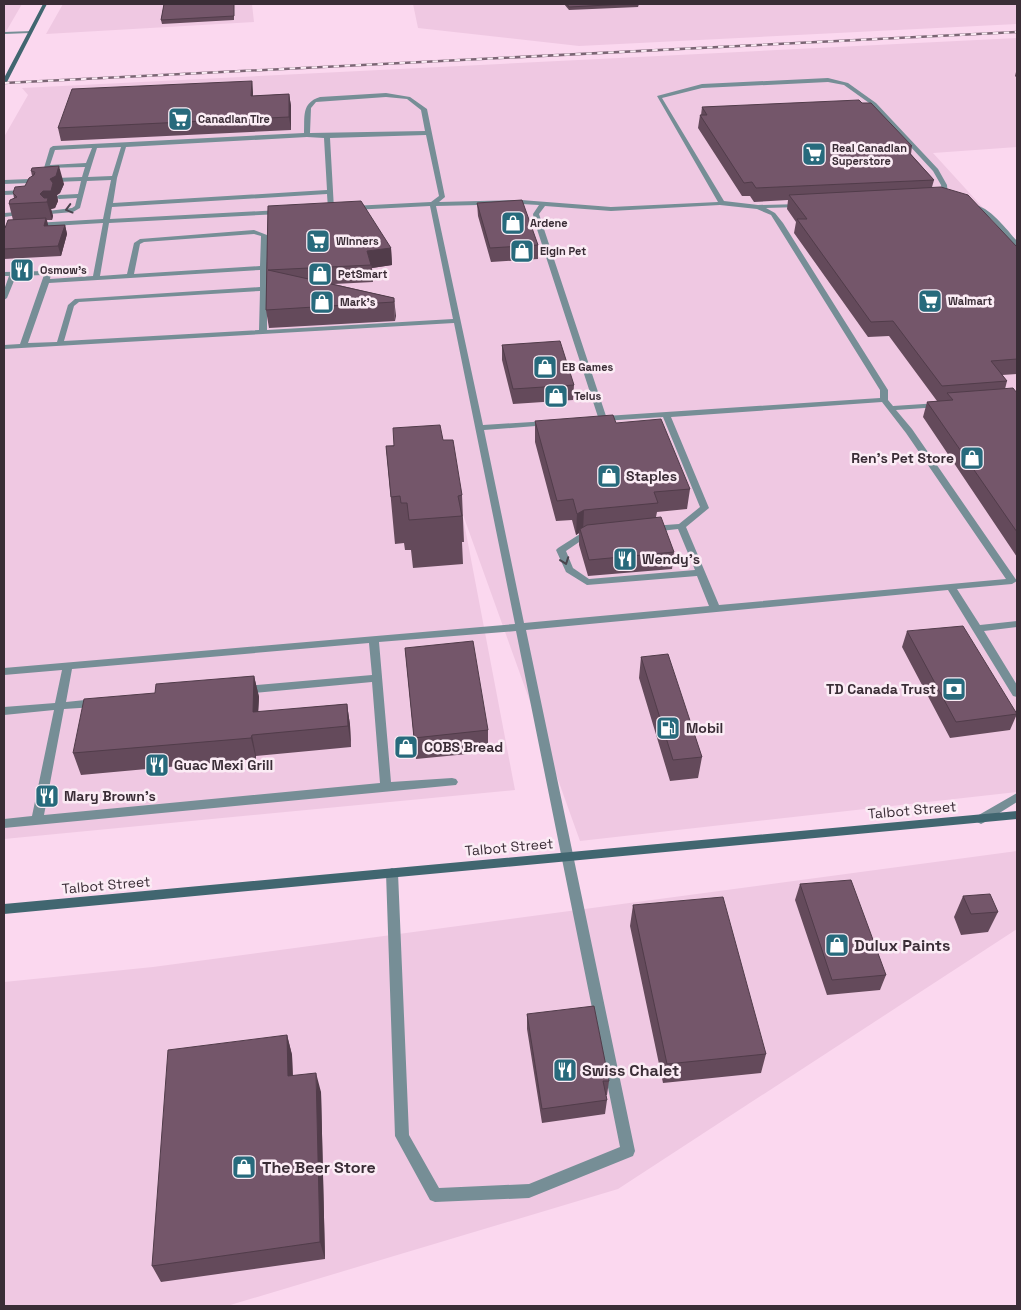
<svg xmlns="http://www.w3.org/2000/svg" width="1021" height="1310" viewBox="0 0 1021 1310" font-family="'Space Grotesk',sans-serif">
	<rect width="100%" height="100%" fill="#fbd8ef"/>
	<path fill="#efc8e2" d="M4,4h18l-18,31z
		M63,4h189l2,18 -208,12z
		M413,4h604v20l-438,22 -161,-18z
		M1017,38v109l-84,6 84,92v547l-437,49 -118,-329 53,278 -511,49v-702l24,-42 -6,-7z
		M1017,851v78l-399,260 -391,117h-223v-324l149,-15z"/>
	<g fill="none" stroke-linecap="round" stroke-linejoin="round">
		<path fill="#768e96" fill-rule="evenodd" d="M32,31l-2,2 -26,1v-2z
			M828,78l20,5 28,20 62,66 9,16 1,12 -5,-1 -2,-11 -8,-14 -61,-66 -28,-20 -16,-3 -126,6 -40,10 62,103 34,4 43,-1v2l-2,1 -33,1 9,5 8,10 105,167v10l5,6 46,-3 4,2 -4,2 -43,3 16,19 105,152 -5,3 -55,5 23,36 37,-4v6l-33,4 33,54v12l-4,-1 -65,-106 -422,40 109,521 -2,5 -104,42 -94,4 -5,-2 -35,-64 -9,-263 2,-3 4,-2 4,2 2,3 11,262 30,53 90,-4 91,-37 -104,-516 -137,11 12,140 61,-4 4,1 2,3 -2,3 -452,43v-9l28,-3 22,-106 -50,5v-8l51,-4 7,-33 -58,5v-7l511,-44 -61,-301 -450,26v-4l16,-1 24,-69 -28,1 -9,22 -3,2v-10l5,-14h-5v-4l42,-1 5,3 -1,5 43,-3 10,-53 -68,4 -3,-2 3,-2 68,-4 8,-39 -24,1 -7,27 -7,4 -23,2 -3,-2 1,-1 24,-3 3,-2 2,-8 -18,1 -3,-2 3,-2 19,-1 3,-13 -77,3v-4l78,-3 3,-10 -41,1 6,-20 3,-2 251,-13c1,-16 -3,-30 16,-36l66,-4 24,4 17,12 18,88 -6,5 82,-2 90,7 107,-5 -61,-106 45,-12zM386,97l21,2 14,11 4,21 -115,2 1,-25 5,-6zM426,135l13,61 -8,6 -79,4 -3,2 3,2 78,-4 23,113 -186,11v-60l1,-2 -1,-2v-31l-13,-5 -114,9 -6,4 -7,31 -27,2 9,-53 171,-9 3,-2 -3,-2 -170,9 2,-12 215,-13 1,15 3,2 3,-2 -4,-71zM307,137l17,1 3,52 -214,13 4,-25 9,-31zM121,147l-9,29 -24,1 9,-29zM92,148l-6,15 -36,2 5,-15zM521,204l18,1 -6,9 1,6 64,197 -2,2 7,2 60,-4 37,90 -21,17 -27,2 -4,3 4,3 26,-3 17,41 -106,9 -16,-11 -7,-17 19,-13 8,-1 1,-2 -4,-3 -10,2 -22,14 -2,2 10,22 21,13 110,-9 12,30 -185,17 -40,-193 64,-5 4,-2 -4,-2 -65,4 -47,-219zM720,205l37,4 14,6 109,175v8l-274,18 -67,-202 6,-8 66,5zM254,234l7,2 -1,30 -126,8 6,-30 4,-2zM260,270v17l-185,12 -7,6 -11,37 -29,1 21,-60zM260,291l-1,39 -195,11 10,-35 5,-4zM882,402l24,31 100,146 -287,26 -33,-78 23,-19 -38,-91zM369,643l3,32 -128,11 -5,4 5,4 128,-12 8,101 -336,32 20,-106 31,-2 4,-1 1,-3 -1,-3 -4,-1 -29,3 6,-33z
			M4,191l22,-1 3,2 -3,2 -22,1z
			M972,205c16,-1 35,25 45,36v6l-2,-1 -24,-27 -19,-12z
			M17,212l3,2 -1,1 -15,2v-4z
			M1017,793v9l-32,20 -4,2 -4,-2 -2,-3 2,-3z"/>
		<path fill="#416670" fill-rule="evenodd" d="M43,4h4l-40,78 -3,1v-5z
			M1017,811v8l-1013,95v-10z"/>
		<g stroke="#7b6674" stroke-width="2.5">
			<path id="rail" d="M4,83l1013,-51"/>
		</g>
		<use href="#rail" stroke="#fbecf5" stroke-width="2" stroke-dasharray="5.5" stroke-linecap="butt"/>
	</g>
	<path fill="#644a5b" d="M164,4h70v16l-72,4 -1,-4z
		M564,4h75l-1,3 -69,3z
		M1017,68v10l-2,-2z
		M252,81l1,15 36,-2 2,12v24l-230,11 -3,-13z
		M862,103l50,43 -1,8 23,26 -2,7 85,60v127l-15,1 5,6 -2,8 12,4v164l-94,-140 4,-15 18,-2 -8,1 -48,-65 -21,1 -74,-104 2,-11 -9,-13 1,-9 -34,2 -4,-6h-8l-44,-68 2,-13h1l1,-8z
		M31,171l33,13 -4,9 -3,2 1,6 -3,7 -4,1 2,7 -1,4h-5l1,6 17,-1 2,9 -6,22 -57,3v-31h1l8,-8 -4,-16 5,-6 -1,-5 12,-7 7,-10z
		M477,203l61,42v14l-47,3 -13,-46z
		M268,206l123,42 1,17 -20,3 1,14 -39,2 60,14 1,23 -126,7 -3,-18z
		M502,345l72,40 -1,15 -60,4 -11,-44z
		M535,421l81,2 74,66 -3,20 -30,3 -1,5 18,35 -2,17 -84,7 -9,-31v-12l-3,2 -4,-15 -16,1 -21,-79z
		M443,440l19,55 2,47h-2l1,22 -50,4 -2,-18h-6l-1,-7 -9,1 -9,-98z
		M907,631l110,83 -7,16 -60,8 -48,-91z
		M405,648l83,82v22l-72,7z
		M641,657l61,100 -4,21 -28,3 -31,-103z
		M254,676l5,21 -1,15 89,-8 3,21 1,22 -95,9v3l-175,16 -8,-22 82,-60z
		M800,884l86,91 -6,15 -53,5 -32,-95z
		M963,896l35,16 -10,20 -27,3 -7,-18z
		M633,905l133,149 -5,19 -98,10 -33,-157z
		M527,1014l82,67 -2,14h-1l1,5 -2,14 -63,9 -15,-94z
		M287,1035l5,20 1,21 28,16 4,167 -164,23 -9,-16z"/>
	<path fill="#513c4a" d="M252,81l1,12 -1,15 -1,-12z
		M289,94l2,12v24l-2,-13z
		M59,166l5,18 -4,9 -3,2 1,6 -3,7 -4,1 2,7 -1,4 -5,-18 -7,-8 10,-15z
		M46,218l3,10 -5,-2z
		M65,225l2,9 -6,22 -3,-10z
		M391,248l1,17 -20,3 -5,-17z
		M394,298l2,18 -1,5 -1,-19z
		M584,510l-1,21 -3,-2 -1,4 -3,2 1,-21z
		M254,676l5,21 -2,37 -4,-22z
		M347,704l3,21 1,22 -3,-21z
		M252,735l4,21v3l-5,-21z
		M287,1035l5,20 1,40 -5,-19z
		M316,1073l5,19 4,167 -5,-17z"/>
	<path fill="#74566a" stroke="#513c4a" d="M164,4h70v12l-73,4z
		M567,4h59l-57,3z
		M252,81l-1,15 38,-2v23l-231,11 14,-39z
		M859,100l3,3h9l41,43h-9l31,34 -178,8 -4,-6 -8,1 -44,-68h7l-5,-8z
		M59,166l-3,10 -6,3 3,4 -2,8h-8l-3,3 4,4h4l-1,4 -38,2 1,-4 7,-3 -4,-4 2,-6 10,-1 4,-8 5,-3 1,-3 -4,-1 1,-3z
		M941,187l27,8 49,52v112l-26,2 16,20 -65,5 -49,-65 -22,1 -74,-103h10l-18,-24z
		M522,200l16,45 -48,3 -13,-45z
		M361,201l30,47 -24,3 4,14 -103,5 126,28v4l-128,8 2,-104z
		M46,218l-2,8 21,-1 -7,21 -54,3v-21h1l3,-8z
		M560,341l14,44 -61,4 -11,-44z
		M1013,388l4,5v139l-90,-130 26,-2 -6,-7z
		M613,415l3,8 45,-4 29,70 -36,3 4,11 -74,7 -7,4 -4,-15 -16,2 -22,-80z
		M440,425l3,15h10l9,55 -4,1 4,20 -53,4 -2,-17h-6l-1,-7 -9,1 -5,-51h8l-1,-18z
		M661,517l13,35 -85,8 -9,-31 7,-4z
		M963,626l54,88 -61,8 -49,-91z
		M473,641l15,89 -74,8 -9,-90z
		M668,654l34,103 -29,3 -32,-103z
		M254,676l-1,36 94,-8 1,22 -96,9 -1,3 -178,15 11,-54 71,-6 1,-9z
		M851,880l35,95 -54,5 -32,-96z
		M990,894l8,18 -27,2 -8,-18z
		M723,897l43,157 -99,10 -34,-159z
		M594,1006l15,75h-6l4,19 -65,9 -15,-95z
		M287,1035l1,41 28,-3 4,169 -168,24 16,-216z"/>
	<defs><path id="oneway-chevron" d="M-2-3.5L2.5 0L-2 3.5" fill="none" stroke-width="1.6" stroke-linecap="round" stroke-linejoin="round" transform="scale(1.25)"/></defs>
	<g stroke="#49454e">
		<use href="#oneway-chevron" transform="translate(69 209) rotate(165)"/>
		<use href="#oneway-chevron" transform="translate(565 561) rotate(70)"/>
	</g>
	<defs>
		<g id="supermarket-square" transform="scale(1.25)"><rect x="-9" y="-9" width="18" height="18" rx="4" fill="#276a7c" stroke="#fbecf5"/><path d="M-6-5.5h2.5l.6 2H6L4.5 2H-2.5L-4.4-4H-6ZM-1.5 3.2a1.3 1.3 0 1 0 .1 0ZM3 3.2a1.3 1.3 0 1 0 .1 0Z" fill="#fff"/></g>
		<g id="shop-square" transform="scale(1.25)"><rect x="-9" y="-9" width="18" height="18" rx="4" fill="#276a7c" stroke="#fbecf5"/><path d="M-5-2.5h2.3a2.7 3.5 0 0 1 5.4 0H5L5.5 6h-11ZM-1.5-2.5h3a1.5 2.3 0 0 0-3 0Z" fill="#fff"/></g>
		<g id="restaurant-square" transform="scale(1.25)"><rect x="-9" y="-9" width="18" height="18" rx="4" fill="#276a7c" stroke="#fbecf5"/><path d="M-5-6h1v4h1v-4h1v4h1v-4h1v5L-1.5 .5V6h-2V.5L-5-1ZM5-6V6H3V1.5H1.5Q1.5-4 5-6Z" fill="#fff"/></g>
		<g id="bank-square" transform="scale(1.25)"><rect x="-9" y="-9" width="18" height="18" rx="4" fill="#276a7c" stroke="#fbecf5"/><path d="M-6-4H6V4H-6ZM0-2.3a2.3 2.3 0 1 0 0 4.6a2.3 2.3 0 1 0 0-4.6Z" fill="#fff"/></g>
		<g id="fuel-square" transform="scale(1.25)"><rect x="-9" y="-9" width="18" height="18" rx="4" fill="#276a7c" stroke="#fbecf5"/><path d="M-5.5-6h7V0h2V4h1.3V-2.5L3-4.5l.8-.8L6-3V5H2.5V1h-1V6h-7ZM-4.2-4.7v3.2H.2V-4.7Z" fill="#fff"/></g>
	</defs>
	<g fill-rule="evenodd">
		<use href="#supermarket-square" x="180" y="119"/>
		<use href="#supermarket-square" x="814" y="154"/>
		<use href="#shop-square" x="513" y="223"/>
		<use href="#supermarket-square" x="318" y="241"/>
		<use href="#shop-square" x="522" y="251"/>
		<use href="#restaurant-square" x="22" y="270"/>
		<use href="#shop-square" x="320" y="274"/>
		<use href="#supermarket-square" x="930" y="301"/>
		<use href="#shop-square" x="322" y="302"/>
		<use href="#shop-square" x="545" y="367"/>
		<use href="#shop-square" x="556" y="396"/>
		<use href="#shop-square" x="972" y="458"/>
		<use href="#shop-square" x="609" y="476"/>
		<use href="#restaurant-square" x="625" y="559"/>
		<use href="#bank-square" x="954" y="689"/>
		<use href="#fuel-square" x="668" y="728"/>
		<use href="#shop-square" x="406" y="747"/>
		<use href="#restaurant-square" x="157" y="765"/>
		<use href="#restaurant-square" x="47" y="796"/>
		<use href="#shop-square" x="837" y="945"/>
		<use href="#restaurant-square" x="565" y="1070"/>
		<use href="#shop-square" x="244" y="1167"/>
	</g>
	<g text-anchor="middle" stroke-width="5" stroke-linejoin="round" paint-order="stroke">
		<g font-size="11" font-weight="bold" fill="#3a2d36" stroke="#fbecf5" text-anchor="start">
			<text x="198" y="123">Canadian Tire</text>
			<text x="832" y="152">Real Canadian<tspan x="832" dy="13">Superstore</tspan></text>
			<text x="530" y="227">Ardene</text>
			<text x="336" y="245">Winners</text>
			<text x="540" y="255">Elgin Pet</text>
			<text x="40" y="274">Osmow's</text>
			<text x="338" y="278">PetSmart</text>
			<text x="948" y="305">Walmart</text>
			<text x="340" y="306">Mark's</text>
			<text x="562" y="371">EB Games</text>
			<text x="574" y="400">Telus</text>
		</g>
		<g font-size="14" font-weight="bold" fill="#3a2d36" stroke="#fbecf5" text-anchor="start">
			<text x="954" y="463" text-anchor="end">Ren's Pet Store</text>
			<text x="626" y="481">Staples</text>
			<text x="642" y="564">Wendy's</text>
			<text x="936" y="694" text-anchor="end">TD Canada Trust</text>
			<text x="686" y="733">Mobil</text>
			<text x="424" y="752">COBS Bread</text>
			<text x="174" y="770">Guac Mexi Grill</text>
			<text x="64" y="801">Mary Brown's</text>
		</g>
		<g font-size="14" fill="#3a2d36" stroke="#fbecf5">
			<text transform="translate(912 810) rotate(-5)" y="5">Talbot Street</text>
			<text transform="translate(509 847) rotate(-5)" y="5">Talbot Street</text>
			<text transform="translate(106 885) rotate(-5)" y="5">Talbot Street</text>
		</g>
		<g font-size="16" font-weight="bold" fill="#3a2d36" stroke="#fbecf5" text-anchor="start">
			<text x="854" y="951">Dulux Paints</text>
			<text x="582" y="1076">Swiss Chalet</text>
			<text x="262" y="1173">The Beer Store</text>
		</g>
	</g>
	<rect width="1021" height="1310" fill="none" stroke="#3a2d36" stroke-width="10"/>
</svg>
